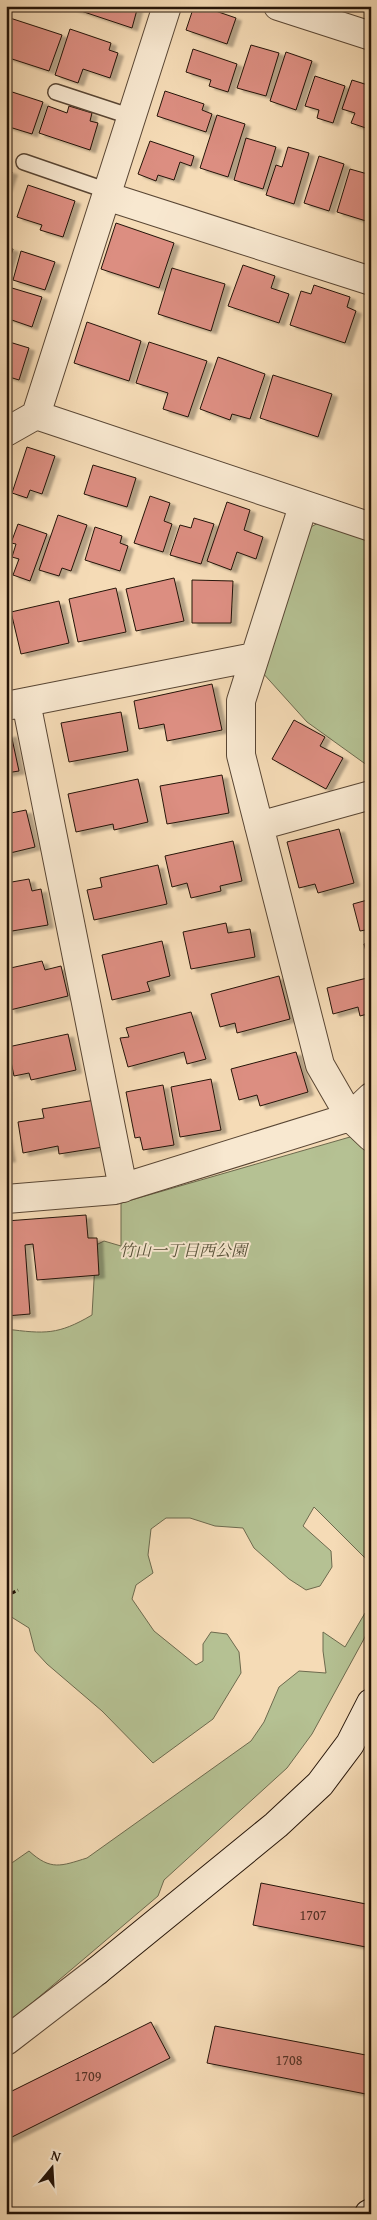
<svg xmlns="http://www.w3.org/2000/svg" width="377" height="2220" viewBox="0 0 377 2220" font-family="'Gentium Book Plus','Noto Serif JP',serif">
	<defs>
		<filter id="shadow"><feDropShadow dx="5.5" dy="3" stdDeviation="1" flood-color="#0004"/></filter>
	</defs>
	<rect width="100%" height="100%" fill="#f5dbb6"/>
	<filter id="stains"><feTurbulence type="fractalNoise" baseFrequency=".004" numOctaves="4"/><feColorMatrix values="0 0 0 0 .2 0 0 0 0 .09 0 0 0 0 .02 0 0 0 .5 -.17"/></filter>
	<radialGradient id="worn" r=".72"><stop offset=".6" stop-color="#630" stop-opacity="0"/><stop offset="1" stop-color="#630" stop-opacity=".3"/></radialGradient>
	<path fill="#b5c193" stroke="#6d6a4e" d="M318,523l53,18v227l-64,-46 -46,-51 41,-139z
		M350,1137l21,17v407l-7,-4 -50,-50 -11,19 28,25 1,16 -12,19 -14,4 -17,-11 -35,-31 -11,-20 -28,-2 -25,-8h-24l-15,11 -3,26 5,18 -17,12 -4,14 22,32 42,34 7,-4v-17l8,-12 16,2 12,18 2,21 -28,46 -60,44 -51,-52 -55,-47 -12,-13 -6,-23 -16,-10 -7,-7v-282c39,5 52,6 86,-14l4,-70 8,-4 17,5v-43z
		M365,1613l6,1v12l-59,108 -25,34 -123,112 -6,16 -152,129v-158l23,-16c22,20 32,15 58,7l164,-117 13,-19 15,-35 20,-16 27,2 -3,-22v-19l22,15z"/>
	<path fill="#dc8e81" stroke="#251408" filter="url(#shadow)" d="M72,6h66l-6,22 -60,-20z
		M194,6h7l35,12 -9,26 -41,-14z
		M10,18l52,17 -13,36 -43,-14v-29z
		M70,29l41,14 -2,7 9,3 -8,25 -27,-9 -5,14 -23,-8z
		M251,45l28,8 -13,43 -29,-8z
		M193,49l44,15 -9,28 -19,-6 2,-6 -25,-8z
		M286,52l26,9 -16,49 -26,-9z
		M315,76l30,10 -12,37 -16,-5 2,-8 -14,-4z
		M352,80l19,6v28l-5,14 -15,-5 4,-10 -13,-4z
		M6,90l37,12 -11,32 -26,-8z
		M165,91l39,13 -2,6 10,4 -6,18 -49,-16z
		M48,106l19,7 2,-7 23,7 -2,8 8,2 -8,27 -51,-17z
		M217,115l28,9 -17,53 -28,-9z
		M246,138l30,9 -13,42 -29,-9z
		M150,141l44,15 -3,10 -11,-4 -6,18 -16,-5 -2,6 -18,-7z
		M288,147l21,6 -15,51 -28,-9 10,-30 6,2z
		M319,156l25,8 -15,47 -25,-8z
		M350,169l21,6v32l-5,14 -29,-9z
		M6,170l6,2 -6,17z
		M28,185l47,16 -12,36 -23,-7 2,-5 -25,-8z
		M116,223l58,20 -15,45 -58,-19z
		M6,247l7,2 -7,23z
		M21,251l34,11 -10,28 -32,-10z
		M243,265l32,11 -4,12 18,6 -10,29 -51,-17z
		M172,268l53,16 -14,47 -53,-17z
		M314,285l36,12 -3,10 9,4 -11,32 -55,-18 11,-34 10,3z
		M12,288l30,9 -10,30 -26,-9v-12z
		M87,322l54,19 -12,40 -55,-18z
		M6,341l23,7 -10,32 -13,-4z
		M149,342l58,19 -19,56 -25,-8 5,-16 -32,-10z
		M218,357l47,17 -15,45 -18,-5 -2,6 -30,-11z
		M273,375l59,19 -14,43 -58,-19z
		M27,447l28,9 -13,38 -12,-4 -3,8 -15,-5z
		M93,465l43,13 -9,29 -43,-13z
		M150,496l20,7 -6,18 8,3 -9,28 -29,-9z
		M227,502l23,8 -6,20 19,7 -7,22 -19,-7 -6,18 -24,-9z
		M58,515l29,10 -16,46 -9,-3 -3,8 -20,-6z
		M194,518l20,6 -13,40 -31,-9 10,-30 11,3z
		M18,524l29,10 -17,47 -17,-6 6,-16 -7,-2 4,-13 -5,-1z
		M95,527l27,9 -2,7 8,3 -8,25 -35,-11z
		M174,578l10,43 -48,10 -10,-42z
		M192,580l41,1 -2,42h-39z
		M116,588l10,44 -48,10 -9,-43z
		M59,601l10,42 -48,11 -10,-42z
		M212,684l10,46 -55,11 -3,-17 -25,5 -5,-28z
		M121,712l7,39 -59,11 -8,-39z
		M294,720l31,17 -5,9 23,12 -17,31 -54,-30z
		M11,734l8,37 -13,2v-38z
		M222,775l7,38 -62,11 -7,-38z
		M138,779l10,43 -34,8 -1,-6 -37,8 -8,-38z
		M26,810l9,37 -29,7v-40z
		M339,829l15,54 -36,10 -3,-9 -16,4 -12,-46z
		M233,841l9,40 -22,5 1,5 -30,7 -4,-15 -15,4 -7,-31z
		M158,865l9,39 -73,16 -7,-30 15,-3 -2,-9z
		M29,879l3,12 9,-2 7,36 -42,7v-49z
		M371,899v30l-11,2 -7,-27z
		M226,923l2,10 22,-4 5,28 -64,12 -8,-37z
		M162,941l8,35 -23,6 3,9 -38,9 -10,-45z
		M371,942v24h-1l-6,-22z
		M42,961l3,9 16,-4 7,30 -58,14 -4,-14v-27z
		M279,976l11,43 -53,14 -2,-10 -15,4 -9,-33z
		M371,977v36l-11,3 -2,-9 -25,7 -6,-26z
		M191,1012l15,47 -19,5 -3,-12 -56,15 -8,-29 9,-1 -3,-9z
		M68,1034l8,36 -45,10 -2,-7 -15,3 -6,-29z
		M296,1052l12,40 -48,14 -3,-11 -18,5 -8,-31z
		M211,1079l10,51 -41,7 -9,-50z
		M163,1085l11,60 -31,5 -3,-13 -5,1 -9,-46z
		M95,1100l8,47 -44,7 -1,-8 -35,7 -5,-31 26,-4 -2,-9z
		M6,1137l4,22h-4z
		M86,1215l2,23h9l2,37 -62,5 -4,-36 -8,1 5,69 -24,2v-95z
		M261,1883l110,22v43l-118,-23z
		M151,2022l19,36 -164,82v-46z
		M215,2026l156,30v39l-164,-32z"/>
	<g fill="none" stroke-linecap="round" stroke-linejoin="round">
		<g stroke="#594634" stroke-width="18">
			<path id="lane" d="M56,92l76,25
				M24,162l84,29"/>
		</g>
		<g stroke="#594634" stroke-width="30">
			<path id="street" d="M167,6l-131,409 335,112
				M278,6l93,30
				M106,196l265,85
				M6,432l30,-17
				M303,506l-62,195v54l79,310 30,52 21,20
				M26,702l97,486
				M6,706l248,-49
				M259,826l112,-31
				M6,1199l109,-9 235,-73 21,-20
				M6,2041l91,-70"/>
		</g>
		<g stroke="#251408" stroke-width="30">
			<path id="secondary" d="M97,1971l179,-146 44,-41 30,-40 21,-41
				M369,2214l2,-1"/>
		</g>
		<path stroke="#251408" stroke-width="3" stroke-dasharray="4 2.5" stroke-linecap="butt" d="M6,1596l12,-6"/>
		<use href="#lane" stroke="#f8e8d0" stroke-width="15"/>
		<use href="#street" stroke="#f8e8d0" stroke-width="28"/>
		<use href="#secondary" stroke="#f8e8d0" stroke-width="28"/>
	</g>
	<g text-anchor="middle" stroke-width="4" stroke-linejoin="round" paint-order="stroke">
		<g font-size="14" fill="#533226">
			<text x="313" y="1920">1707</text>
			<text x="289" y="2065">1708</text>
			<text x="88" y="2081">1709</text>
		</g>
		<g font-size="16" font-style="italic" fill="#575139" stroke="#f8e8d0">
			<text x="183" y="1256">竹山一丁目西公園</text>
		</g>
	</g>
	<rect width="377" height="2220" fill="none" stroke="#f5dbb6" stroke-width="25"/>
	<rect x="8" y="8" width="362" height="2205" fill="none" stroke="#251408" stroke-width="2.5"/>
	<rect x="12" y="12" width="352" height="2195" fill="none" stroke="#251408"/>
	<g transform="translate(52 2168) rotate(18)" stroke="#f8e8d0" stroke-width="4" paint-order="stroke">
	<path d="M0-4L9 19L0 12L-9 19Z" fill="#251408"/>
	<text y="-8" font-size="14" font-weight="bold" text-anchor="middle" fill="#251408">N</text>
	</g>
	<rect width="100%" height="100%" filter="url(#stains)"/>
	<rect width="100%" height="100%" fill="url(#worn)"/>
</svg>
